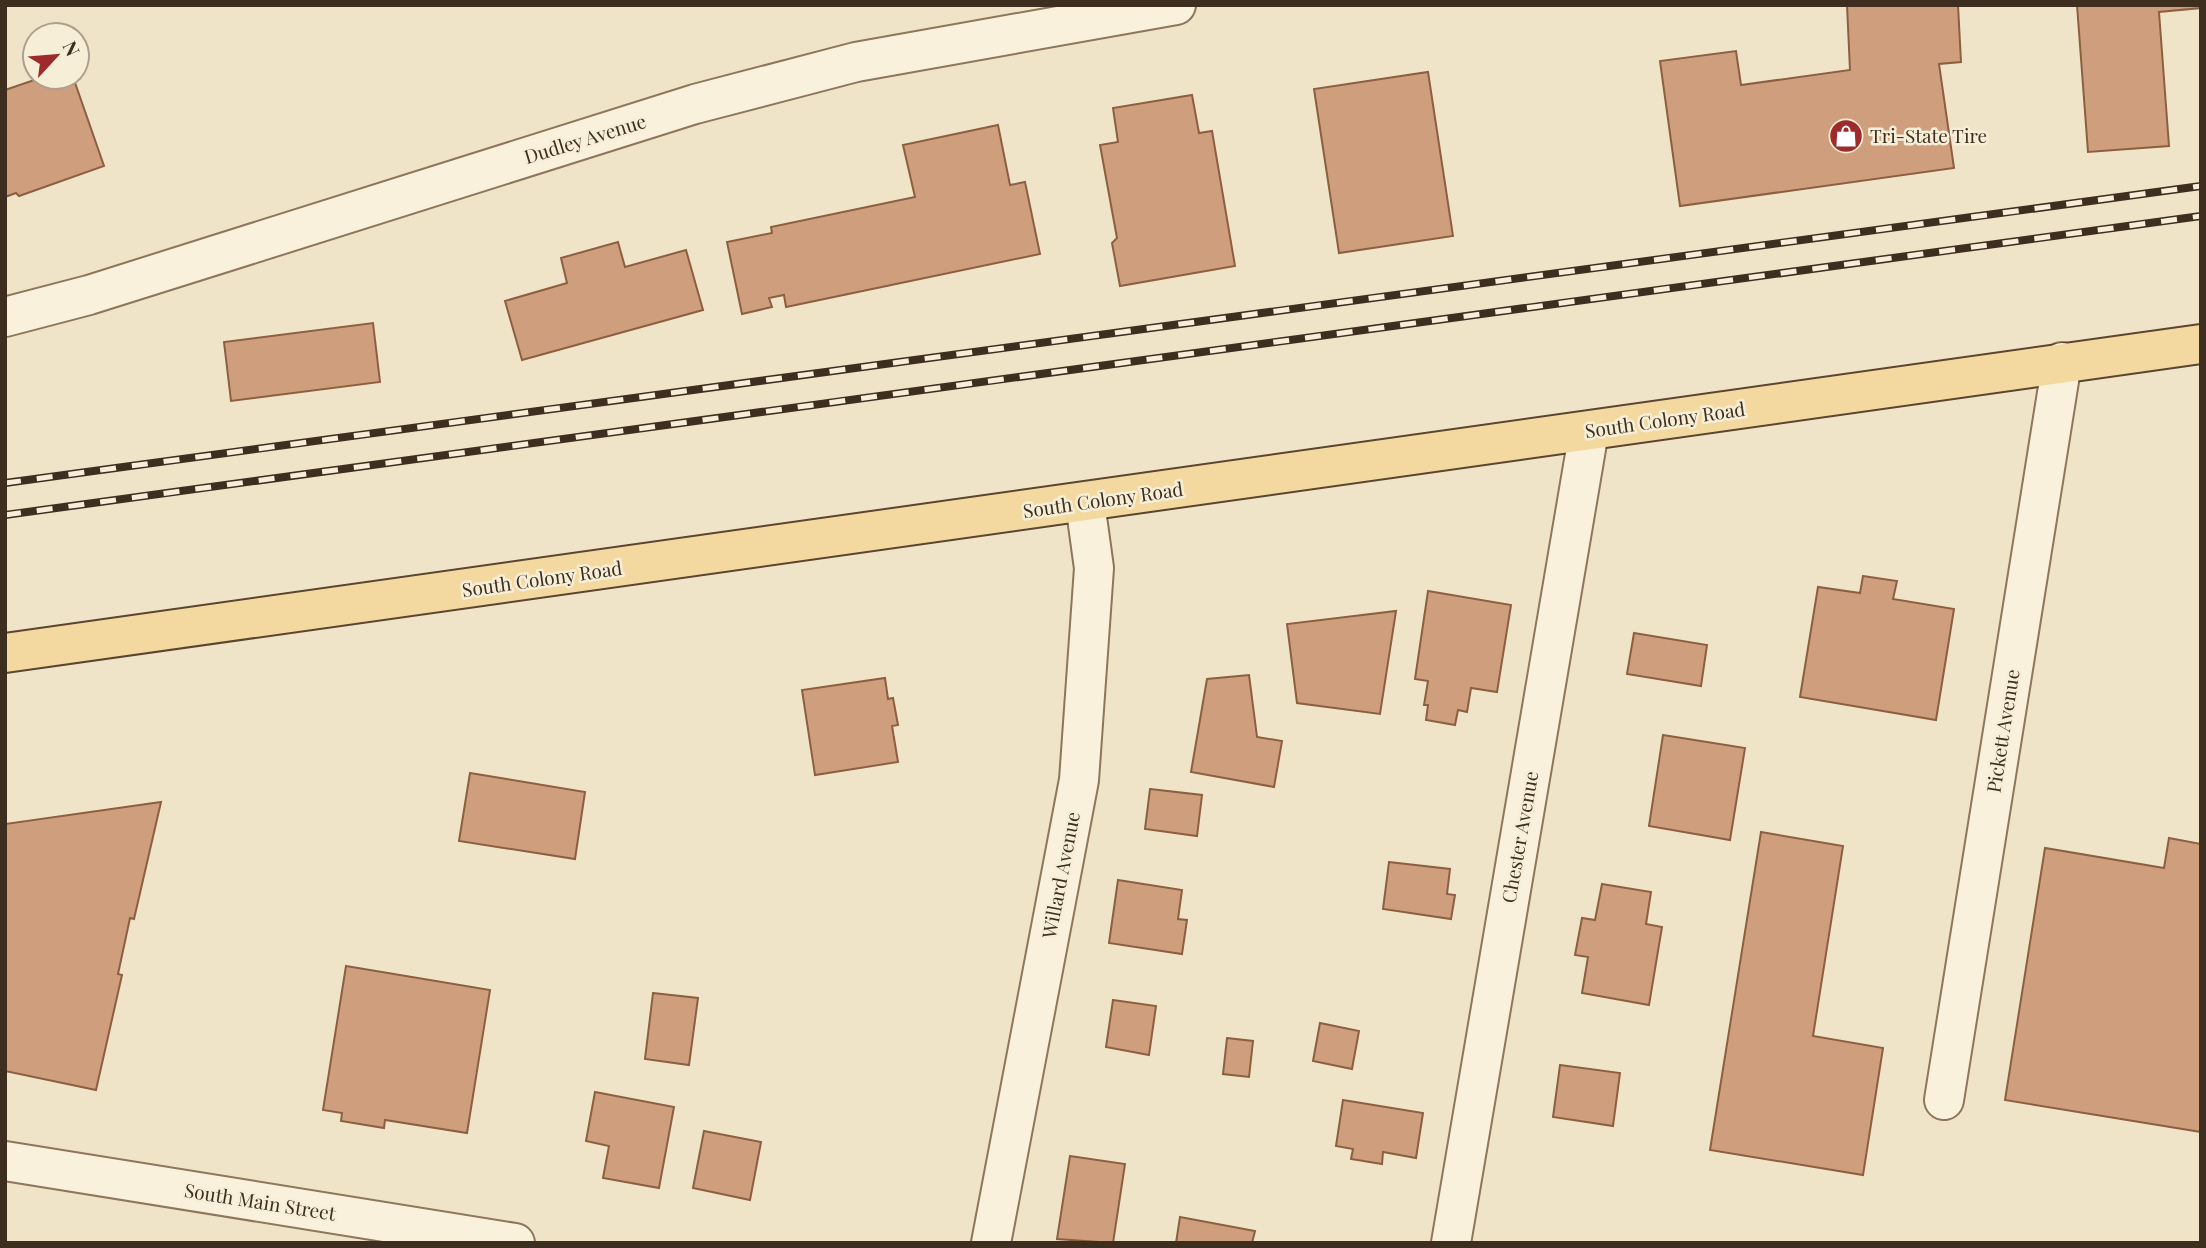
<svg xmlns="http://www.w3.org/2000/svg" width="2206" height="1248" viewBox="0 0 2206 1248" font-family="'Playfair Display',serif">
	<rect width="100%" height="100%" fill="#f0e4c8"/>
	<path fill="#cf9f7d" stroke="#8d5f41" stroke-width="2" d="M1847,5h111l3,57 -22,2 15,104 -274,38 -20,-145 76,-10 5,34 109,-15z
		M2077,5h124v3l-42,4 10,134 -81,6z
		M1428,72l25,164 -114,17 -25,-164z
		M43,77h30l31,89 -85,30 -3,-3 -11,4v-107z
		M1192,95l7,38 13,-2 23,135 -115,20 -8,-43 5,-5 -17,-93 18,-3 -5,-34z
		M998,125l12,60 15,-3 15,72 -254,53 -2,-12 -15,3 3,9 -30,7 -15,-72 45,-9 -1,-6 144,-30 -12,-52z
		M618,242l7,25 61,-17 17,60 -181,50 -17,-59 62,-18 -6,-25z
		M373,323l7,59 -149,19 -7,-59z
		M1863,576l34,5 -4,18 61,10 -18,111 -136,-23 18,-110 42,6z
		M1428,591l83,14 -14,87 -26,-4 -4,24 -9,-2 -3,15 -29,-5 2,-15h-4l4,-24 -13,-2z
		M1396,611l-16,103 -83,-11 -10,-79z
		M1634,633l73,12 -6,41 -74,-12z
		M1249,675l8,62 25,4 -8,46 -83,-15 16,-93z
		M885,678l3,21 5,-1 5,27 -6,1 6,36 -83,13 -13,-85z
		M1663,735l82,13 -15,92 -81,-14z
		M470,773l115,19 -10,67 -116,-18z
		M1150,789l52,6 -5,41 -52,-7z
		M161,802l-27,117 -4,-1 -12,56 4,1 -26,115 -91,-19v-247z
		M1761,832l82,14 -30,190 70,12 -20,127 -153,-25z
		M2169,838l32,6v288l-196,-32 40,-252 119,20z
		M1389,862l61,7 -3,25 8,1 -4,24 -68,-10z
		M1118,880l64,10 -4,29 9,1 -5,34 -73,-11z
		M1602,884l49,8 -5,32 16,3 -13,78 -67,-12 6,-36 -13,-2 7,-37 13,2z
		M346,966l144,24 -23,143 -82,-13 -1,8 -43,-7 1,-8 -19,-3z
		M653,993l45,5 -9,67 -44,-6z
		M1113,1000l43,6 -7,49 -43,-8z
		M1320,1023l39,8 -7,38 -39,-8z
		M1227,1038l26,3 -4,36 -26,-3z
		M1560,1065l60,8 -7,53 -60,-9z
		M595,1092l79,15 -15,81 -56,-10 6,-32 -23,-5z
		M1343,1100l80,13 -7,45 -33,-6 -1,12 -31,-5 2,-10 -17,-3z
		M704,1131l57,11 -11,58 -57,-12z
		M1070,1156l55,8 -12,79 -56,-4z
		M1180,1217l75,14 -3,12h-76z"/>
	<g fill="none" stroke-linecap="round" stroke-linejoin="round">
		<g stroke="#8d765c" stroke-width="42">
			<path id="minor" d="M5,317l84,-22 606,-191 161,-42 320,-57
				M1944,1100l118,-738
				M5,1161l510,82
				M991,1243l88,-463 15,-212 -9,-65
				M1451,1243l138,-812"/>
		</g>
		<g stroke="#5b4430" stroke-width="42">
			<path id="major" d="M5,653l2196,-309"/>
		</g>
		<use href="#minor" stroke="#faf1dc" stroke-width="38"/>
		<use href="#major" stroke="#f3d9a0" stroke-width="38"/>
		<g stroke="#3d2e20" stroke-width="8">
			<path id="rail" d="M5,483l2196,-297
				M5,515l2196,-299"/>
		</g>
		<use href="#rail" stroke="#f7eed8" stroke-width="5" stroke-dasharray="16" stroke-linecap="butt"/>
	</g>
	<defs>
		<g id="shop-disc" transform="scale(1.75)"><circle r="9.5" fill="#9e2a2b" stroke="#f7eed8"/><path d="M-5-2.5h2.3a2.7 3.5 0 0 1 5.4 0H5L5.5 6h-11ZM-1.5-2.5h3a1.5 2.3 0 0 0-3 0Z" fill="#fff"/></g>
	</defs>
	<g fill-rule="evenodd">
		<use href="#shop-disc" x="1846" y="136"/>
	</g>
	<g text-anchor="middle" stroke-width="5" stroke-linejoin="round" paint-order="stroke">
		<g font-size="19" fill="#3d2e20" stroke="#f7eed8" text-anchor="start">
			<text x="1870" y="143">Tri-State Tire</text>
		</g>
		<g font-size="19" fill="#3d2e20" stroke="#f7eed8">
			<text transform="translate(585 139) rotate(-17)" y="7">Dudley Avenue</text>
			<text transform="translate(1665 420) rotate(-8)" y="7">South Colony Road</text>
			<text transform="translate(1103 500) rotate(-8)" y="7">South Colony Road</text>
			<text transform="translate(542 579) rotate(-8)" y="7">South Colony Road</text>
			<text transform="translate(2003 731) rotate(-81)" y="7">Pickett Avenue</text>
			<text transform="translate(1520 837) rotate(-80)" y="7">Chester Avenue</text>
			<text transform="translate(1061 875) rotate(-79)" y="7">Willard Avenue</text>
			<text transform="translate(260 1202) rotate(9)" y="7">South Main Street</text>
		</g>
	</g>
	<rect width="2206" height="1248" fill="none" stroke="#3d2e20" stroke-width="14"/>
	<g transform="translate(56 56) rotate(64)"><circle r="33" fill="#f7eed8" stroke="#ada18e" stroke-width="2"/>
	<path d="M0-5L12 26L0 18L-12 26Z" fill="#9e2a2b"/>
	<text y="-10" font-size="19" font-weight="bold" text-anchor="middle" fill="#3d2e20">N</text>
	</g>
</svg>
